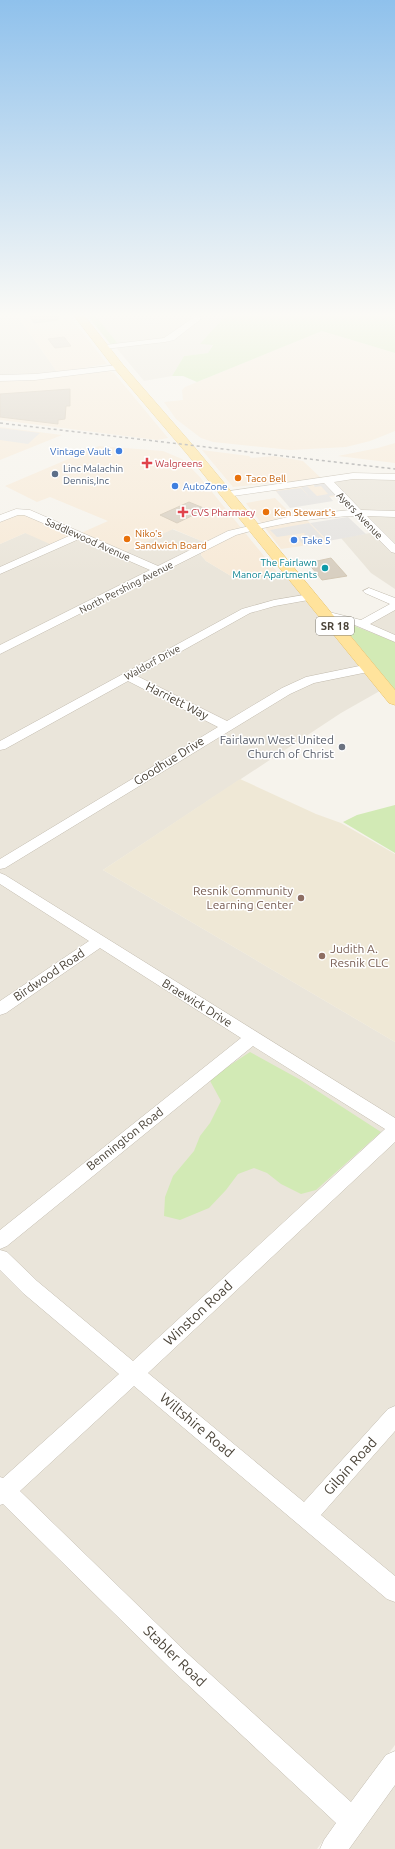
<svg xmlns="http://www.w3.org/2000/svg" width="395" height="1849" viewBox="0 0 395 1849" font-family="Ubuntu,sans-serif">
	<rect width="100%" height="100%" fill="#f6f3ec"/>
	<path fill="#eae5da" d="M0,314h8l11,4 38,54 6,5 -29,3h-34z
		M88,314h141l-21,39 -24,3 -12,20 -28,5z
		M395,477v112l-24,-16 -30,-35 35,-6 -50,-53z
		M172,529l32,13 -3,13 5,6 30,18 52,-9 37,44 36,10 34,-18v94l-10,-12 -44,25 -238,157 292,172v703l-78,104h-317v-1305l25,-11 46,3 45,19z
		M395,1764v85h-62z"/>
	<path fill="#f7ead8" d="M8,314h60l39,50 -50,8 -38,-54z
		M322,331l73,22v78l-25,10 -24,6 -55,3 -78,-8 -12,-4 -25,-19 -12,-17 19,-2 -1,-10 3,-3z
		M109,371l5,2 54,65 -11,2 -157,-20v-40h34z
		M0,427l54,7 8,1 -62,25z
		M395,443v20l-57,-7 40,-8z
		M99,446l64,5 19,8 17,17 78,96 -41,7 -30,-18 -5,-6 3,-13 -31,-13 -50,24 -42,-20 27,-12 -58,-24 -13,5 -32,-16z
		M202,450l47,6 2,2 23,-2 29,5 37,35 -55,6 -10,-12v-7l-42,4z
		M275,498l20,20 9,-1 25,25 -48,7 -35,-46z
		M18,514h6l47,21v1l-19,9 -27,-12 -25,11v-23z"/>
	<path fill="#efe8d6" d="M240,779l76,35 25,9 54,31v188l-292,-172z"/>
	<path fill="#d2eab5" d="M86,314h8l24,30 -7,1z
		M227,314h168v39l-73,-22 -125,51 -14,-6h-11l12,-20 24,-3 5,-8 -13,-1z
		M347,623l48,19v48l-53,-65z
		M395,805v48l-52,-31 14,-7z
		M250,1052l49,27 82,53 -65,58 -15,4 -20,-10 -14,-11 -13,-5 -16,6 -12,16 -17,18 -29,12 -16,-4 1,-19 8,-21 21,-25 6,-15 10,-13 11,-22 -12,-22z"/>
	<path fill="#e5e3e0" d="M135,314h16l10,10 -15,2z
		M0,428l40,5 -12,11 -28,-4z
		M322,483l5,2 10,10 -8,1 4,5 -43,7 -14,-17 25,-3 10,11 -10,-12 6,-1 10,10 11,-2 -7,-8 -6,1 -2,-3z
		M348,517l18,17 -38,7 -18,-18z
		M309,523l15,16 -4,1 1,1 -4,1 1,1 -14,2 -7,-7 6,-2 2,-2 -1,-1 -27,4 -7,-7z"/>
	<path fill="#d8cfc1" stroke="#d3c7b4" d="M28,314h30v6l-24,3z
		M64,337l7,9 -16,2 -7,-9z
		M70,389v17h-4l-1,13 -7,1v4l-58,-7v-23z
		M189,502l17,7 -29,14 -17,-8z
		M331,558l16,18 -25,4 -14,-17z"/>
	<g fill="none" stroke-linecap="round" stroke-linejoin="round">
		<g stroke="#c2bbae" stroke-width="1">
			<path id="minor" d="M191,314h8l2,5 -27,21 -9,2 -60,7 -4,-2 4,-2 59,-7 29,-20z
				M119,365l4,2 -1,2 -87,11 -35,1v-6l35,-1z
				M353,473l42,1v6l-42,-1 -19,3 27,28 34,1v6l-28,-1 28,28v9l-4,-1 -35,-36c-41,1 -81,8 -120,19l-236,119v-9l150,-75 -71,-31 -79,35v-7l71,-32 -47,-20h-6l-18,7v-7l16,-6 14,1 128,56 70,-35 64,-15 58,-6 -26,-27 -98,14 -5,-3 2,-2z
				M369,588l26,10v12l-25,14 25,11v7l-45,-19 -29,-7 -2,-2 6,-3 36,9 29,-16 -25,-11 -2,-2z
				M310,594l4,1 2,2 -2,2 -39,7 -25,7 -113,63 90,45 55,-33 24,-11 63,-13 4,1 2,3 -2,3 -59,12 -24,11 -285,174 -5,1v-10l218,-132 -90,-46 -123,68 -5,1v-9l242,-132 32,-9z
				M0,873l5,2 390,243v24l-247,231 156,129 84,-93 7,-3v25l-74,84 74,61v26l-8,-3 -253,-213 -114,105 168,163 163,148 35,-47 9,-4v34l-46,64h-29l4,-9 12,-17 -164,-153 -169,-166 -3,1v-28l3,1 116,-104 -96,-81 -23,-23v-20l7,2 30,29 96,80 252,-232 -132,-83 -246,200 -7,3v-19l241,-192 -141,-90 -94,65 -6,2v-14l89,-60 -89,-57z"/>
		</g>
		<g stroke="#e6c16a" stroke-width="1">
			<path id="major" d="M73,314h10l40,51 73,84 199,241v15l-6,-2 -201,-248 -73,-86z"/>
		</g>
		<use href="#minor" fill="#fff" fill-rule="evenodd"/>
		<use href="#major" fill="#ffe39c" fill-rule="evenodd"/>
		<path stroke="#9a9a9a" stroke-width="1.5" stroke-dasharray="3 3" stroke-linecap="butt" d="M0,423l395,46"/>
	</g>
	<linearGradient id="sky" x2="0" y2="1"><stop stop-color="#8fc1ec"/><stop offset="0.55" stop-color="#fbfaf6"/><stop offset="1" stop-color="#fbfaf6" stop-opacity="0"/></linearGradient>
	<rect width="395" height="573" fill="url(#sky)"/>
	<g fill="#3f7fe0" stroke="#fff" stroke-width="1.5">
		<circle cx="119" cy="451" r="4"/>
		<circle cx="175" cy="486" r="4"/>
		<circle cx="294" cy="540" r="4"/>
	</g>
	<g fill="#e0444e" stroke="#fff" stroke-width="1.5">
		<path d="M145 457h4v4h4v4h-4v4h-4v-4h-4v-4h4z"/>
		<path d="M181 506h4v4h4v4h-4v4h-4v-4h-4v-4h4z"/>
	</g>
	<circle fill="#5c6f8a" stroke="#fff" stroke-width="1.5" cx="55" cy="474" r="4"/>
	<g fill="#e8710a" stroke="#fff" stroke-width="1.5">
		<circle cx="238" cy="478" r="4"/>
		<circle cx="266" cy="512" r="4"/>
		<circle cx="127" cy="539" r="4"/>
	</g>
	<circle fill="#0f9aa8" stroke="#fff" stroke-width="1.5" cx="325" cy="568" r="4"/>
	<circle fill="#6b7280" stroke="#fff" stroke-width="1.5" cx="342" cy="747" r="4"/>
	<g fill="#8d6e63" stroke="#fff" stroke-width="1.5">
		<circle cx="301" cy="898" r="4"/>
		<circle cx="322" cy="956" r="4"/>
	</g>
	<g text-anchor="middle" stroke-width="3" stroke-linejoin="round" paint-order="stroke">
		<g font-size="10" fill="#366cbe" stroke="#fff" text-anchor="start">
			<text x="111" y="455" text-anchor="end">Vintage Vault</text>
			<text x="183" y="490">AutoZone</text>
			<text x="302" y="544">Take 5</text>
		</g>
		<g font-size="10" fill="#be3a42" stroke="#fff" text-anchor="start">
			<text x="155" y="467">Walgreens</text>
			<text x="191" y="516">CVS Pharmacy</text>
		</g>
		<g font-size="10" fill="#4e5e75" stroke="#fff" text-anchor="start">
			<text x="63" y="472">Linc Malachin<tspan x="63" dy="12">Dennis,Inc</tspan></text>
		</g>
		<g font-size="10" fill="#c56008" stroke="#fff" text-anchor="start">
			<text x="246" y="482">Taco Bell</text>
			<text x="274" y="516">Ken Stewart's</text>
			<text x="135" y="537">Niko's<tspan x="135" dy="12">Sandwich Board</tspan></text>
		</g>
		<g font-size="10" fill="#4b4439" stroke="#fff">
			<text transform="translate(360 515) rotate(46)" y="4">Ayers Avenue</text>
			<text transform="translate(88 539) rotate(24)" y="4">Saddlewood Avenue</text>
			<text transform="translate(126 587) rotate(-27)" y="4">North Pershing Avenue</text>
			<text transform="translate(152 662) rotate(-29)" y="4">Waldorf Drive</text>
		</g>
		<g font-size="10" fill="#0d838f" stroke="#fff" text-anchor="end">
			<text x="317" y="566">The Fairlawn<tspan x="317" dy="12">Manor Apartments</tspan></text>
		</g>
		<rect fill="#fff" stroke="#817c74" stroke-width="1" x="316" y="617" width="38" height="18" rx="3"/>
		<g font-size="11" font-weight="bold" fill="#4b4439">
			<text x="335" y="630">SR 18</text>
		</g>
		<g font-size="12" fill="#4b4439" stroke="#fff">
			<text transform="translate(177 701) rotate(27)" y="4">Harriett Way</text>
			<text transform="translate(169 761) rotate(-32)" y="4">Goodhue Drive</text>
			<text transform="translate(49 975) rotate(-34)" y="4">Birdwood Road</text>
			<text transform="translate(197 1003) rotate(32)" y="4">Braewick Drive</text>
			<text transform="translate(125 1139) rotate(-38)" y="4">Bennington Road</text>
		</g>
		<g font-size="12" fill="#5b616d" stroke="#fff" text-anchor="end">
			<text x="334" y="744">Fairlawn West United<tspan x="334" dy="14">Church of Christ</tspan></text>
		</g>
		<g font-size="12" fill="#785e54" stroke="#fff" text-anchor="end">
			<text x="293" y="895">Resnik Community<tspan x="293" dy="14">Learning Center</tspan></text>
			<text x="330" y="953" text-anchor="start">Judith A.<tspan x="330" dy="14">Resnik CLC</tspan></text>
		</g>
		<g font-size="14" fill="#4b4439" stroke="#fff">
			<text transform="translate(198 1313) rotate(-43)" y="5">Winston Road</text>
			<text transform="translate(197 1425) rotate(40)" y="5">Wiltshire Road</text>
			<text transform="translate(350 1466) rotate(-48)" y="5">Gilpin Road</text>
			<text transform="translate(175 1656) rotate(44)" y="5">Stabler Road</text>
		</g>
	</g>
</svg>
